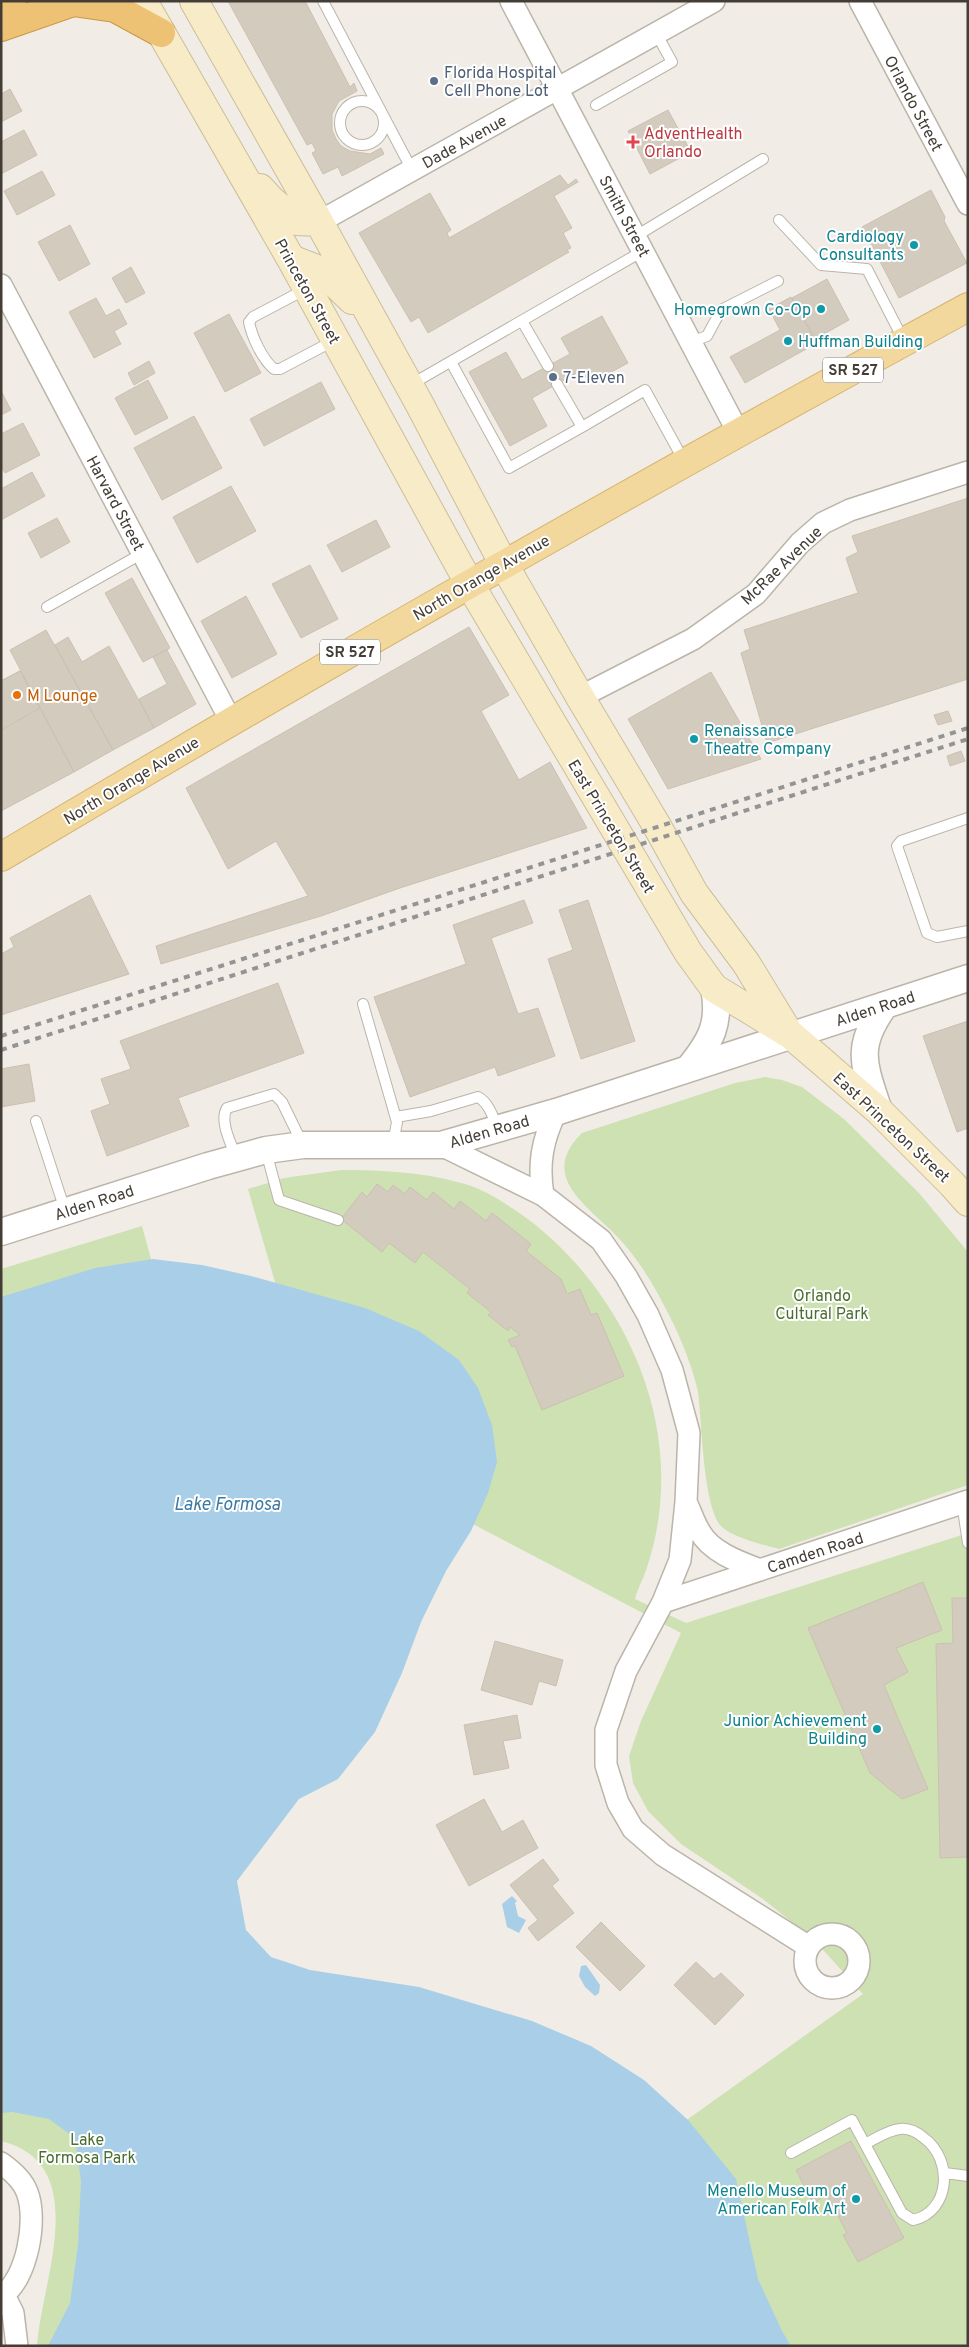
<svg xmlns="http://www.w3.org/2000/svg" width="969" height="2347" viewBox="0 0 969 2347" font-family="Overpass,sans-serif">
	<rect width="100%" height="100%" fill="#f1ede6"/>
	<path fill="#cde1b3" d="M765,1077l17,3 20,7 42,32 75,74 49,59v233l-189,64c-15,-4 -49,-12 -59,-24 -17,-22 -18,-102 -22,-133 -4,-21 -18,-56 -28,-75 -13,-26 -27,-51 -46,-73 -28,-34 -90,-64 -42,-111l153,-50z
		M341,1170c41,0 81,2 120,13 21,5 39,17 57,29 87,60 148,170 143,278 -1,25 -5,50 -13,74 -3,12 -10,23 -13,35l51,24 282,-90v813h-292l-86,-157 273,-195 -48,-53 -52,-42 -82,-55 -33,-33 -15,-28 -4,-27 12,-35 40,-88 -235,-123 -160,-190 -38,-131 36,-11z
		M142,1226l24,88 -165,46v-91z
		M1,2055l87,25 50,266h-101c4,-64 57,-182 -36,-205z"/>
	<path fill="#a8cfe7" d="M153,1259l49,6 49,11 114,32 54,23 40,29 19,28 14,37 5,37 -9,31 -17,38 -25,40 -25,51 -19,51 -27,59 -37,47 -39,20 -62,82 9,49 25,27 39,13 109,17 113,34 59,25 53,34 44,40 48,59 22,100 24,52 9,15h-743l22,-43 8,-58 3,-64 -6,-43 -26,-19 -37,-7 -11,1v-816l94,-29z
		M512,1896l5,5 -2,2 3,13 8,4 -7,13 -12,-6 -5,-23z
		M586,1965l14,20 -1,8 -4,3 -10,-9 -6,-11 2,-10z"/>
	<path fill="#d4cbbf" stroke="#cbc0b1" d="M228,1h77l45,86 4,-4 3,8 -18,10 -7,13v16l4,9 5,7 9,5 20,3 11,-6 3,6 -42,22 -4,-9 -15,7 -11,-21 4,-2 -4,-8 -5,2z
		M10,89l12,22 -21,11v-28z
		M668,110l23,42 -41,22 -22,-43z
		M24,130l13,25 -36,19v-32z
		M42,171l13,24 -38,20 -13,-24z
		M560,175l8,10 8,-6 2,3 -24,14 18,32 -9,5 8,15 -4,2 2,2 -141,81 -9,-16 -8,5 -52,-89 71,-40 21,37 -4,3 2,5z
		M931,190l14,27 -1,4 23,42 -68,35 -37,-71z
		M70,225l20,39 -31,17 -21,-39z
		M131,267l14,26 -19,10 -14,-25z
		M827,279l22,41 -34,19 -23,-41z
		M791,297l26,46 -72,40 -15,-26 50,-27 -11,-21z
		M96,298l10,18 13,-7 8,15 -13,7 7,13 -27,14 -25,-46z
		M229,314l32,59 -36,19 -31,-59z
		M602,316l26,47 -39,21 -7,-14 -50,28 15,28 -37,20 -41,-74 37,-20 16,28 48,-26 -9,-16z
		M149,361l6,12 -21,12 -6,-12z
		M148,380l20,38 -33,17 -20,-37z
		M321,382l14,27 -71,37 -14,-27z
		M1,391l10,19 -10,5z
		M194,416l28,52 -60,32 -28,-52z
		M23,423l17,32 -35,18 -4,-7v-32z
		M32,472l13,24 -44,24v-31z
		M231,486l25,45 -59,32 -24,-46z
		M968,498v181l-201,64 -26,-90 9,-4 -6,-19 114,-37 -12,-35 12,-6 -6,-16z
		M57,518l13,24 -29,16 -13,-25z
		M376,520l14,27 -48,25 -15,-27z
		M310,565l28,54 -37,19 -29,-54z
		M132,578l38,70 -27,14 -38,-69z
		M246,596l31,58 -45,24 -31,-57z
		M469,627l40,68 -28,16 38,69 31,-18 37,66 -187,60 -79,28 -160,48 -5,-18 152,-50 -32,-55 -48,28 -42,-81z
		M46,630l67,120 -39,22 -64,-122z
		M68,637l14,25 27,-16 45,82 -41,22 -58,-105z
		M167,650l29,54 -42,24 -15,-29 28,-15 -14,-27z
		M20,671l54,101 -73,39v-130z
		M20,671l20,37 -39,22v-49z
		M711,672l50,87 -93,30 -40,-70z
		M948,711l4,10 -14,4 -4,-10z
		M961,751l4,10 -15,5 -3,-10z
		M90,895l39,79 -128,41v-61l13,-7 -4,-9z
		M524,900l9,23 -42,15 27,76 20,-6 17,48 -57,20 -3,-9 -85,30 -36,-100 92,-33 -13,-39z
		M588,900l47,141 -54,18 -33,-100 25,-9 -14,-40z
		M278,983l26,70 -126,45 11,28 -82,30 -16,-45 19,-7 -9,-25 30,-10 -11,-28z
		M968,1021v107l-11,4 -34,-96z
		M29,1064l6,37 -34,6v-38z
		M377,1184l11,8 5,-7 12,9 5,-7 17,13 6,-8 21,17 6,-8 26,20 6,-8 39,31 -5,7 35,28 6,15 13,-5 11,26 6,-2 27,63 -82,34 -27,-64 -3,1 -4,-7 12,-5 -10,-8 -2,4 -20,-16 3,-3 -24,-19 3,-4 -47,-37 -8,11 -26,-20 -7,9 -41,-33 21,-27 5,5z
		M923,1582l19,48 -46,18 12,24 -24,13 44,104 -26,10 -32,-26 -62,-145z
		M952,1598h16v259l-28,1 -4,-214 17,-1z
		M495,1641l68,19 -7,26 -17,-5 -7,24 -51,-15z
		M517,1715l4,23 -18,3 6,27 -35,7 -10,-50z
		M484,1799l18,33 21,-12 15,28 -69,38 -33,-61z
		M543,1859l16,21 -7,6 22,27 -36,28 -10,-13 10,-8 -28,-35z
		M601,1922l44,44 -25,25 -44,-44z
		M696,1962l18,17 7,-6 23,22 -29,30 -41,-40z
		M851,2141l53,97 -46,24 -15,-27 4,-2 -20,-38 -14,8 -17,-33z"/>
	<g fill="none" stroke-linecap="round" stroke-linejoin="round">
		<g stroke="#bbb4a9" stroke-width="12">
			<path id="service" d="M323,1l89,169
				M340 123a22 22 0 1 1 44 0a22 22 0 1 1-44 0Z
				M596,105l76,-43 -16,-29
				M779,220l42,45 46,4 37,72
				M636,236l127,-77
				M306,289l-53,28 -4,5c3,15 13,37 25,47h6l55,-29
				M522,321l26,45
				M691,342l16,-6 14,-26 57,-29
				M451,362l58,106 73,-41
				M557,384l25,43 63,-37 39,71
				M410,385l233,-134
				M47,607l96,-54
				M968,818l-67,23 -4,5 30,87 10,4 31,-6
				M363,1004l34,118 -4,22
				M396,1117l35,-6 47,-14c11,6 15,20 20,32
				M36,1121l29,89
				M266,1151l13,49 59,20
				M236,1157c-5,-14 -17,-36 -9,-49l47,-14 8,8 21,43
				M962,1503l6,40
				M791,2153l61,-33 50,93 11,7c37,-8 41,-60 11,-82 -7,-6 -15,-10 -24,-9 -12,1 -25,10 -35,15
				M945,2173l23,3"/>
		</g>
		<g stroke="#bbb4a9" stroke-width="24">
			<path id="minor" d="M511,1l227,431
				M860,1l108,203
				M319,222l395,-221
				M1,285l230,436
				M580,697l113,-58 63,-45 44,-51 23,-20 27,-13 118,-38
				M441,1145l102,50 58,45 25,36 22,39 24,55 17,63 -3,69 -6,58 -17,42 -37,69 -20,59v35l12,38 15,26 30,26 146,92
				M543,1195c-5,-30 -1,-55 13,-83
				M686,1502c5,10 8,21 14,30 11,20 39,30 60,38
				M663,1602l305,-101
				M805 1961a27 27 0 1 1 54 0a27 27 0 1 1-54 0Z
				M1,2163c10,7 22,18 26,29 11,27 0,89 -26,104
				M4,2295l9,18 4,33"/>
		</g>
		<g stroke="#bbb4a9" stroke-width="29">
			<path id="tertiary" d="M689,1068c22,-27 32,-45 25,-80
				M879,1111c-15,-46 -25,-64 6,-106
				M1,1232l207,-66 58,-16 37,-5h138l115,-33 412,-134"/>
		</g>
		<g stroke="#ccbe9a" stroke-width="30">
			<path id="secondary" d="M143,1l148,258 178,324 219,369 26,36 77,47 27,23 61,53 73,73 16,18
				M194,1l125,221 101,183 83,158 77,134 77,129 37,67 52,70 41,67
				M260,188l11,12 25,21 23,1
				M291,259l31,12 30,29"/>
		</g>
		<g stroke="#d6b46f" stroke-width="30">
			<path id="primary" d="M1,857c320,-190 640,-373 967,-550"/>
		</g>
		<g stroke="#cb9745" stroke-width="30">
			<path id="motorway" d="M1,7l11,-6
				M1,27l72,-25 42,6 46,25"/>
		</g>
		<use href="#service" stroke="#fff" stroke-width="10"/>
		<use href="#minor" stroke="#fff" stroke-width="21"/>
		<use href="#tertiary" stroke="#fff" stroke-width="26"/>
		<use href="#secondary" stroke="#f8ebc8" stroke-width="28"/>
		<use href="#primary" stroke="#f3d89d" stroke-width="28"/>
		<use href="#motorway" stroke="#eec274" stroke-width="28"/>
		<path stroke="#949494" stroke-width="4" stroke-dasharray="6 6" stroke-linecap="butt" d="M1,1036l967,-308
			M1,1050l967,-311"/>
	</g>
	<g fill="#5c6f8a" stroke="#fff" stroke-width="2">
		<circle cx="434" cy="81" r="5"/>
		<circle cx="553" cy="377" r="5"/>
	</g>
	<path fill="#e0444e" stroke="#fff" stroke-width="2" d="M630.5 134.5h5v5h5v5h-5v5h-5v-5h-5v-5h5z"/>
	<g fill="#0f9aa8" stroke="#fff" stroke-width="2">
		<circle cx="914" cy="245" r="5"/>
		<circle cx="821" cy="309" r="5"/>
		<circle cx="788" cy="341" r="5"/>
		<circle cx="694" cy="739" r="5"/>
		<circle cx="877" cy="1729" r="5"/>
		<circle cx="856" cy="2199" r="5"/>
	</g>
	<circle fill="#e8710a" stroke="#fff" stroke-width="2" cx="17" cy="695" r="5"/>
	<g text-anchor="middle" stroke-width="4" stroke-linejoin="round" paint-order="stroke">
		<g fill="#fff" stroke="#7b7772" stroke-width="1">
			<rect x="823" y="357.5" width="60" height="25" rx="4"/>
			<rect x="320" y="639.5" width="60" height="25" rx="4"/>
		</g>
		<g font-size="15" font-weight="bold" fill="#433d36">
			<text x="853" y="375">SR 527</text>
			<text x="350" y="657">SR 527</text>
		</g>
		<g font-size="16" fill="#4e5e75" stroke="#fff" text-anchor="start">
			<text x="444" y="78">Florida Hospital<tspan x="444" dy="18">Cell Phone Lot</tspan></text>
			<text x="563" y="383">7-Eleven</text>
		</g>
		<g font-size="16" fill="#433d36" stroke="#fff">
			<text transform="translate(914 103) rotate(62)" y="6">Orlando Street</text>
			<text transform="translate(464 141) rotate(-29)" y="6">Dade Avenue</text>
			<text transform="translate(625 216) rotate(62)" y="6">Smith Street</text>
			<text transform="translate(308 291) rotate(61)" y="6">Princeton Street</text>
			<text transform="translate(116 503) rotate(62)" y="6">Harvard Street</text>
			<text transform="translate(781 565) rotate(-44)" y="6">McRae Avenue</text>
			<text transform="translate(481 577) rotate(-30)" y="6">North Orange Avenue</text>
			<text transform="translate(131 780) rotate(-31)" y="6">North Orange Avenue</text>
			<text transform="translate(612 826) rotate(59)" y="6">East Princeton Street</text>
			<text transform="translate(875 1008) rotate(-18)" y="6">Alden Road</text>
			<text transform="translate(892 1127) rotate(43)" y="6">East Princeton Street</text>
			<text transform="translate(489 1131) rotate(-16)" y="6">Alden Road</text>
			<text transform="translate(94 1202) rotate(-18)" y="6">Alden Road</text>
			<text transform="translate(815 1552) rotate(-18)" y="6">Camden Road</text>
		</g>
		<g font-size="16" fill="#be3a42" stroke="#fff" text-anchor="start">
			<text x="644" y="139">AdventHealth<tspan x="644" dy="18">Orlando</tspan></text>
		</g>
		<g font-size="16" fill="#0d838f" stroke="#fff" text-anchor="end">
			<text x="904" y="242">Cardiology<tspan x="904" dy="18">Consultants</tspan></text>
			<text x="811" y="315">Homegrown Co-Op</text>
			<text x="798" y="347" text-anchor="start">Huffman Building</text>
			<text x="704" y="736" text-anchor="start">Renaissance<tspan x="704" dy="18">Theatre Company</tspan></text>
			<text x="867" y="1726">Junior Achievement<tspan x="867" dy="18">Building</tspan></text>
			<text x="846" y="2196">Menello Museum of<tspan x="846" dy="18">American Folk Art</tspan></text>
		</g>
		<g font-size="16" fill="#c56008" stroke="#fff" text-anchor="start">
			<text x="27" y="701">M Lounge</text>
		</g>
		<g font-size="16" fill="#496e30" stroke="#fff">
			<text x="822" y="1301">Orlando<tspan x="822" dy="18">Cultural Park</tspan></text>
			<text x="87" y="2145">Lake<tspan x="87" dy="18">Formosa Park</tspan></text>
		</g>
		<g font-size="18" font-style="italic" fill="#3b79a2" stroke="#fff">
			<text x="227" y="1510">Lake Formosa</text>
		</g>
	</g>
	<rect width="969" height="2347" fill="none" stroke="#433d36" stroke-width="5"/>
</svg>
